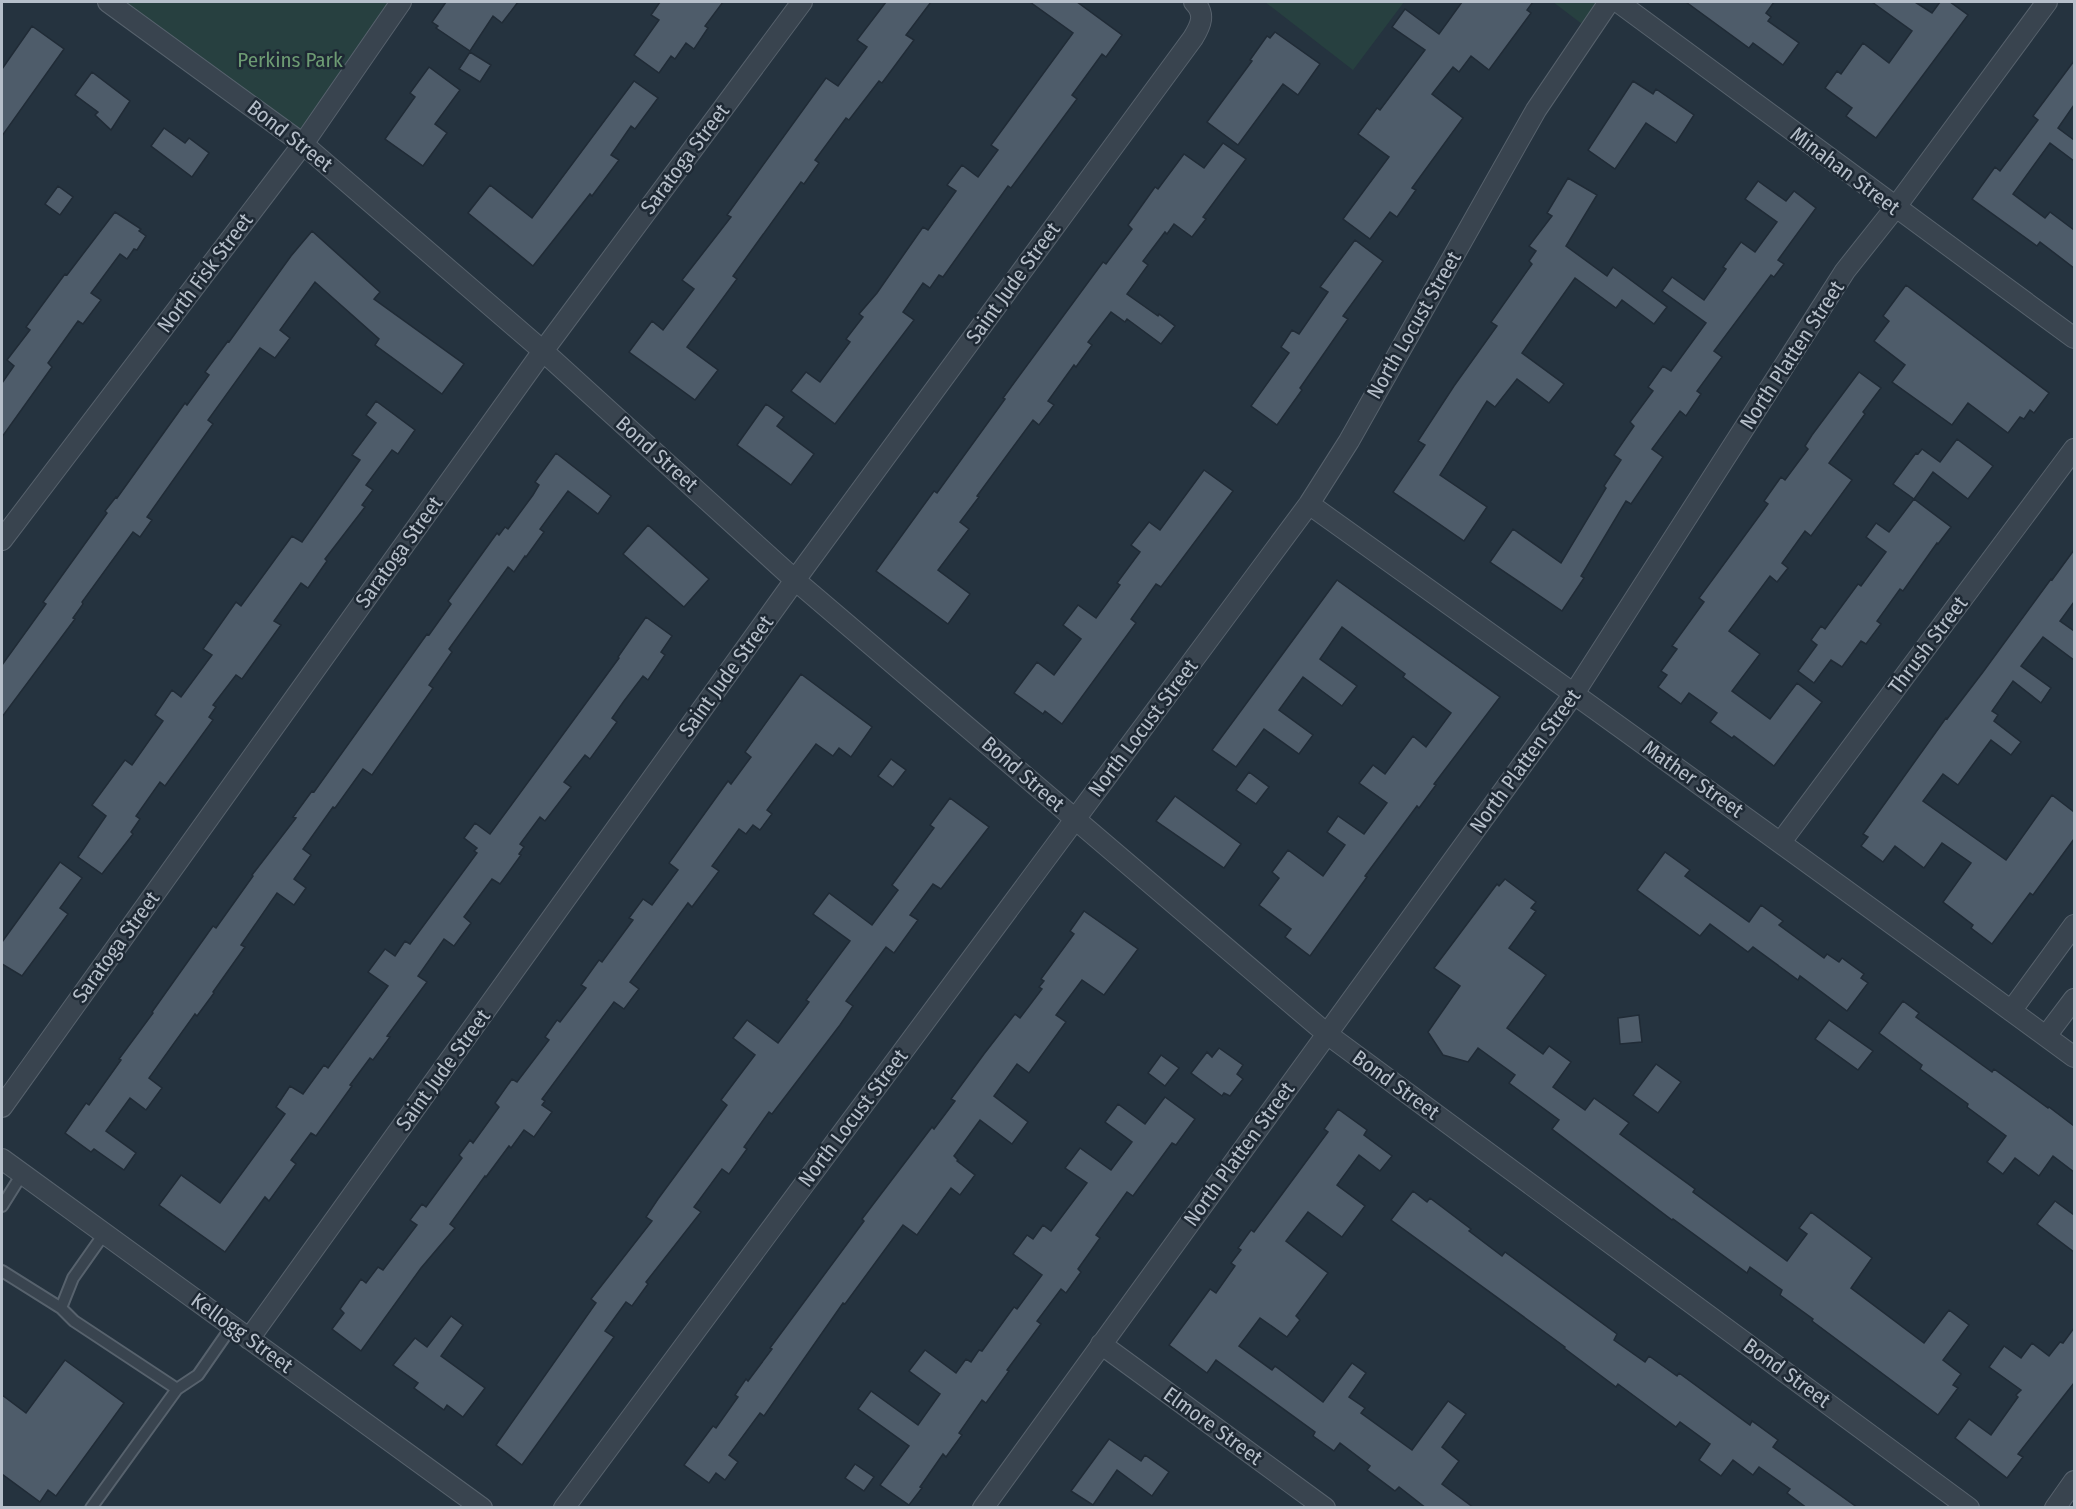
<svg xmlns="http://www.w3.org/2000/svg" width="2076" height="1509" viewBox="0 0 2076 1509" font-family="'Fira Sans Condensed',sans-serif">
	<rect width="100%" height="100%" fill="#25333f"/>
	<path fill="#274040" d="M109,2h293l-99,142z
		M1265,2h139l-51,68z
		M1553,2h56l-19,28z"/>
	<path fill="#4e5c6a" stroke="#202b36" stroke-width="1.5" d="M446,2h72l-16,21 -9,-7 -23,35 -34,-23 2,-2 -6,-4z
		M660,2h63l-18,24 3,2 -14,21 -8,-6 -11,16 -4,-3 -12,17 -25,-18 25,-35 -8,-5z
		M886,2h45l-25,33 8,5 -32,43 -3,-2 -30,39 -3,-2 -31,42 4,3 -15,21 -3,-2 -68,94 4,3 -50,68 31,23 -23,30 -66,-48 23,-31 11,9 31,-41 -12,-9 49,-63 -4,-2 99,-137 12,8 29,-39 -10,-7z
		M1030,2h47l45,33 -16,22 -4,-3 -30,41 5,4 -66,89 -3,-2 -65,91 -4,-2 -9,13 -7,-5 -20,29 11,8 -79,104 -44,-33 15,-19 14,10 30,-40 -4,-3 17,-22 -4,-3 18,-21 46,-66 5,3 28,-39 -9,-6 15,-20 16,12 20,-27 -7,-5 82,-112z
		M1462,2h71l-6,8 4,3 -42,57 -18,-14 -12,16 -6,-5 -21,27 31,24 -51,70 4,2 -19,27 -7,-5 -20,27 -27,-20 46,-62 -31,-23 19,-26 3,2 45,-60 -33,-23 13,-18 34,25z
		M1686,2h88l-8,11 5,4 -3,4 31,22 -16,22 -30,-22 -4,5z
		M1872,2h43l17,11 8,-11h10l18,13 -92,123 -30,-22 6,-8 -27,-20 12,-17 4,3 22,-31 26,20 23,-32z
		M32,26l32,23 -62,87v-67z
		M1275,32l45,32 -22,31 -15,-11 -45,61 -31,-23 45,-61 -2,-1 17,-24 3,2z
		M470,52l21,13 -11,17 -21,-13z
		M2074,61v44l-16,23 16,12v21l-24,-18 -37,51 32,24 5,-6 24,18v38l-34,-26 -3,4 -65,-47 23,-32 5,4 38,-51 -5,-4z
		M429,67l31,23 -25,34 12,9 -24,33 -38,-27 30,-42 -5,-4z
		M92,72l38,29 -19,29 -16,-15 3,-3 -23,-17z
		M634,81l24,17 -23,31 -4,-3 -20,29 8,5 -27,36 -2,-2 -57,72 -65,-53 22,-28 42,33z
		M1633,81l20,13 3,-5 38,26 -18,28 -30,-20 -31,46 -27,-19z
		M164,128l21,15 4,-5 20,15 -17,24 -41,-31z
		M1223,143l23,16 -43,58 3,2 -14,18 -18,-13 -7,10 -2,-2 -22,29 5,4 -21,29 31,22 1,-2 16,12 -14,18 -34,-25 -2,3 -14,-10 -23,30 4,3 -16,22 -2,-2 -26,36 6,4 -15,20 -6,-5 -56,76 2,1 -19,25 9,7 -31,41 32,24 -22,30 -72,-53 58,-80 3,2 68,-94 -2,-1 100,-136 3,2 26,-35 -4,-4 27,-38 3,2 26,-35 20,14z
		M1568,178l29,17 -31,51 41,30 6,-9 54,40 -13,17 -32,-24 -6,8 -41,-30 -53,75 42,31 -15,19 -32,-24 -22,28 -8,-6 -47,74 47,32 -23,34 -71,-49 32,-47 -7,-4 36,-55 43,-60 -6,-4 41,-58 -3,-3 7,-10 -7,-5 23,-30 -5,-3z
		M1758,181l28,20 8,-10 22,17 -38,52 6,4 -10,13 -3,-2 -57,76 8,6 -25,34 4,3 -15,22 -6,-5 -28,38 11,8 -32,47 -5,-3 -45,75 3,2 -22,33 -72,-49 23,-33 48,34 45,-75 -2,-2 17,-26 -7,-5 20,-29 -4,-4 23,-31 -5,-4 15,-21 8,5 35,-48 -44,-32 10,-14 32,23 22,-31 -3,-2 18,-25 14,10 22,-30 -32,-23z
		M58,186l15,11 -13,18 -15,-11z
		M115,212l26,17 -2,2 7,5 -9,14 -3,-1 -7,10 -7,-5 -29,39 10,7 -18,24 -5,-3 -30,42 4,4 -50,70v-54l12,-17 -7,-6 23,-30 -4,-3 39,-53 2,1z
		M312,231l68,61 -6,7 90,65 -22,30 -67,-49 4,-6 -64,-57 -35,48 10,8 -15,20 -15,-10 -52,72 5,4 -66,93 5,3 -12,17 -7,-5 -51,70 1,2 -10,14 2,1 -73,98v-52l44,-61 -3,-2 64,-89 -2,-2 11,-14 1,1 68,-95 2,2 22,-30 -4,-3 23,-31 1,1 62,-86z
		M1355,240l28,21 -40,55 5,3 -48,69 2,2 -25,35 -26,-19 38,-53 -8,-6 11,-17 7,4 29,-42 -8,-5z
		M1906,285l143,108 -15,20 -4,-3 -6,9 -4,-2 -12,16 -40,-30 -16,22 -60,-43 13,-17 -31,-24 15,-20 -6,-5z
		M1859,372l22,16 -18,24 2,2 -36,49 23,17 -41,56 -6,-5 -23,32 6,5 -11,14 -7,-6 -41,55 31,23 -28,37 38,28 27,-36 25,19 -48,64 -40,-30 -2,2 -22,-16 7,-9 -28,-20 -8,11 -23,-17 9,-12 -6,-4 16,-22 -5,-3 32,-44 -5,-4 69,-94 -4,-3 17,-24 4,3 23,-31 -3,-3 7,-11z
		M376,401l39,29 -17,24 -6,-4 -26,35 7,5 -11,15 3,2 -40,52 2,2 -19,27 -7,-5 -27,38 7,4 -39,54 -6,-4 -23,30 3,2 -7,10 4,3 -48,66 -5,-4 -24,34 4,3 -9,13 2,2 -31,40 -24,-17 28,-41 -14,-11 33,-45 7,5 31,-44 -8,-6 17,-25 9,7 31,-42 -9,-6 33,-47 5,4 51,-70 10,6 58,-82 -8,-5 24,-32 -10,-8z
		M766,404l18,13 -7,9 37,28 -23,31 -54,-40z
		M1957,439l36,27 -25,33 -35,-27 -19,27 -21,-15 23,-31 2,1 4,-5 18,13z
		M556,453l55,43 -13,18 -30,-23 -28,38 4,3 -18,25 -1,-1 -11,16 -6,-5 -59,82 3,3 -23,33 4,3 -61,87 -9,-6 -28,39 -2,-1 -30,42 8,6 -17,24 12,9 -12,17 -17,-12 -36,52 4,2 -32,45 1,1 -17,23 -2,-2 -46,64 13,10 -16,22 -16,-12 -24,33 30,22 -12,17 -30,-21 -3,3 -26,-19 21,-30 3,2 32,-45 -2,-1 34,-46 -1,-1 61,-86 3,2 37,-52 -1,-1 44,-57 -3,-1 19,-26 2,1 113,-158 2,1 22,-31 -3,-3 49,-68 2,2 6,-8 3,2 25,-34 6,-10 -4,-3z
		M1204,470l29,21 -72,96 -5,-3 -25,35 5,4 -74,101 -17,-13 -2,3 -29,-21 23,-31 17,13 27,-36 -18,-14 15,-20 18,13 24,-33 -3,-2 23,-31 -9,-7 18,-23 11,8z
		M1914,499l37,28 -13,17 -1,-1 -34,48 -3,-2 -23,32 4,3 -15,20 -5,-3 -19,26 -11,-7 -17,23 -16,-12 19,-26 -6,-5 10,-14 4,3 33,-45 3,2 25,-34 -20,-15 10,-14 13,9z
		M648,525l61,54 -25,28 -61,-53z
		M2074,550v52l-14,19 14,10v29l-31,-23 -22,29 30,22 -10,15 -28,-22 -21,30 6,4 -4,6 27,21 -10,13 -20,-15 -33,45 -15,-11 -20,27 83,59 46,-65 22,17v27l-41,56 -3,-2 -38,51 -21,-16 2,-3 -30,-23 28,-39 -29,-20 -18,25 -29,-22 -12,16 -22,-16 7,-9 -5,-3 83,-116 1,1 36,-47 68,-93 1,1z
		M1337,580l163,117 -66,87 2,1 -17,23 -2,-2 -52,70 2,1 -57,79 -25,-19 6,-8 -32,-24 20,-27 -7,-6 16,-22 35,26 22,-31 -18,-13 11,-16 26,18 23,-31 -28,-20 14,-18 12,9 28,-38 13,11 25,-34 -48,-36 2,-3 -63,-47 -22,32 37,27 -15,20 -39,-29 -24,33 34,25 -14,19 -35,-25 -28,38 -24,-17z
		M646,617l26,19 -11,16 4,3 -17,25 -5,-4 -19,25 -12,17 5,4 -27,37 -5,-4 -21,27 7,5 -26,34 -5,-4 -20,27 4,3 -5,7 2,1 -21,29 -8,-5 -28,38 7,6 -17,23 -10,-7 -26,37 9,6 -40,54 3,1 -17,23 -3,-2 -20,27 2,1 -36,50 -5,-3 -20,27 5,4 -27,37 -4,-4 -40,55 -66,-47 22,-30 39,28 65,-89 -9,-7 14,-21 13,8 21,-29 4,3 60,-82 -20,-14 17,-23 10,7 10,-15 5,3 67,-91 -3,-2 3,-3 -13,-10 11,-15 15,11 129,-176 -1,-1z
		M801,674l71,53 -21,30 -12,-9 -6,8 -17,-12 -49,66 5,4 -12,16 -7,-5 -7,9 -7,-5 -27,37 7,5 -27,36 -4,-4 -58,79 9,7 -15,20 -10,-7 -72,97 3,2 -3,4 10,7 -18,25 -10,-7 -13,18 -2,-2 -23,31 -1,-1 -35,48 5,4 -34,40 -60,83 -29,-22 12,-16 -4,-4 21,-30 5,4 12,-16 5,3 34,-45 -7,-5 12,-16 4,3 36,-49 -3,-3 11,-15 3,3 26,-36 -4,-4 17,-24 5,3 32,-42 -4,-3 12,-17 3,2 26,-34 -5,-3 18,-25 3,2 31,-42 -4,-2 14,-19 9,6 26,-35 -9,-7 59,-82 3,3 20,-27 -6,-5z
		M891,759l15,11 -13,17 -15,-11z
		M1249,772l20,15 -13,17 -20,-14z
		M1175,796l66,48 -17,24 -68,-47z
		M950,798l39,29 -48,62 -8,-5 -23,31 8,5 -24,33 -8,-6 -40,54 7,5 -13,19 -68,89 -3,-2 -25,35 3,2 -18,25 -7,-5 -28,38 7,5 -55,70 2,2 -16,22 -6,-4 -21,29 9,6 -92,128 -26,-20 100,-142 -5,-4 61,-78 -6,-4 12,-18 69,-94 -6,-5 34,-45 -22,-17 14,-18 31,23 31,-41 -3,-2 44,-59 -37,-27 16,-21 43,32 26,-35 -6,-5 42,-57 -4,-3z
		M1665,852l25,18 -5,6 64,46 12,-17 22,16 -4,4 45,33 3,-4 12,8 3,-4 22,16 -3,4 7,5 -21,28 -47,-35 -2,4 -45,-33 -5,5 -38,-28 -10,12 -63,-46z
		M60,862l22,16 -22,30 8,6 -46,62 -20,-12v-22z
		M1505,879l31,23 -5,6 5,3 -27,37 37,27 -39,53 36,26 6,-8 22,16 -18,25 32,23 9,-12 35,25 -9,11 75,55 -2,3 94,69 20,-27 -8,-6 12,-16 61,46 -21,30 73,55 25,-33 20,15 -26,35 18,14 -8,11 5,3 -20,27 -126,-94 1,-2 -33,-24 2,-5 -32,-23 -3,6 -74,-54 -1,1 -120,-91 7,-9 -50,-37 6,-8 -37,-27 -10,14 -25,-7 -15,-23 32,-46 -26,-18 63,-84 2,2z
		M1084,911l54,38 -34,46 -22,-15 -26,35 10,7 -37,51 -12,-9 -23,32 34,26 -16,22 -32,-24 -26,36 4,4 -1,1 18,14 -15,20 -9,-7 -34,47 -14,-10 -58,79 -2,-1 -79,113 -4,-3 -31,42 9,7 -13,18 -9,-7 -7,10 -25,-18 29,-39 3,2 22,-31 -3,-2 11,-16 2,2 24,-32 -2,-1 94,-127 -2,-2 38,-50 32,-42 2,2 21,-28 -4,-2 33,-45 31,-40 5,4 22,-29 -3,-2 5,-6 -3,-2 33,-45 -4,-3z
		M1903,1001l16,12 -3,4 76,55 2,-3 54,39 1,-1 25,19v46l-21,-16 -14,20 -24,-18 -12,16 -16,-12 19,-26 -39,-29 1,-3 -48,-35 2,-4 -43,-32z
		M1639,1015l3,27 -22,2 -2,-26z
		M1829,1020l44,31 -15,19 -43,-31z
		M1219,1048l24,17 -6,9 6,5 -13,17 -6,-3 -2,3 -31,-23 16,-21 5,5z
		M1161,1055l18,13 -14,18 -17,-13z
		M1656,1064l25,18 -23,31 -25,-18z
		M1165,1097l30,22 -19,26 -4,-2 -39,53 -6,-4 -31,43 4,3 -22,31 3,3 -15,21 -5,-4 -24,32 4,3 -34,46 2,1 -23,32 -4,-3 -23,33 3,2 -16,22 -3,-3 -23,33 2,1 -13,17 -29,-20 29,-39 -51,-37 13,-18 47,34 22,-31 -31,-23 16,-21 31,23 10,-14 5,3 8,-12 3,1 32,-44 3,2 25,-34 -29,-21 14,-19 6,4 10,-14 8,6 36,-48 -22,-15 15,-20 31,22 21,-28 -27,-20 13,-18 27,20z
		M1338,1109l29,21 -3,5 28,21 -12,15 -21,-16 -22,30 28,21 -23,31 -34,-25 -22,29 42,32 -32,43 4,4 -13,17 -27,-19 -21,28 33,24 3,-4 48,36 29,-39 14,10 -17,24 16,11 -4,5 51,37 36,-49 18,13 -24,33 17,14 -17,23 32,24h-48l-27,-21 -4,4 -28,-21 3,-4 -30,-23 -6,8 -21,-15 2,-4 -99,-72 -9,13 -38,-28 41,-56 6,4 19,-27 -4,-3 10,-13 -3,-2 13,-18 3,2 74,-100 -4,-3z
		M1413,1191l14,11 3,-4 41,31 -2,2 33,25 3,-4 112,82 -3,6 31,22 4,-6 28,20 2,-3 71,52 2,-4 26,19 -5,7 85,61h-51l-20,-15 3,-4 -31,-22 -6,8 -20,-15 -12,16 -22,-16 11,-16 -30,-22 -4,5 -58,-43 -2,3 -52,-39 1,-1 -174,-127z
		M2055,1201l19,14v37l-37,-28z
		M451,1316l12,9 -22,31 44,32 -22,29 -16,-12 -3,5 -30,-22 4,-5 -25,-18 22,-27 12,9z
		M2074,1328v55l-56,71 5,3 -16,21 -52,-40 14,-19 22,16 27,-38 -2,-2 5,-5 -32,-23 15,-21 17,12 11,-15 17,13 11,-14 3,1z
		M65,1360l59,43 -68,93 -8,-6 -8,12 -38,-28v-79l24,18z
		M1109,1439l32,22 4,-6 24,17 -17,24 -35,-26 -24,35 -22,-14z
		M855,1464l19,13 -10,14 -19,-13z"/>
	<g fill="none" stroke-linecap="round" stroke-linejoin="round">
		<g stroke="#57626d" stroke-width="14">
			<path id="service" d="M2,1206l20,-32
				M104,1234l-31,44 -12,30 13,13 103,68
				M2,1271l59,37
				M91,1508l86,-119 21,-14 34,-49"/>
		</g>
		<g stroke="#57626d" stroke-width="22">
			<path id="minor" d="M108,2l195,142 240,207 252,229 532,454 642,474
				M1618,2l456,336
				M1309,504c256,183 512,367 765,553
				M2,540l301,-396 98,-142
				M1781,842l293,-393
				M2011,1011l63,-86
				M2046,1036l28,-37
				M2,1107l541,-756 259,-349
				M2,1159l480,349
				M249,1339l546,-759 398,-542c8,-13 13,-24 1,-36
				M1101,1344l224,164
				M564,1508l745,-1004 40,-63 187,-331 73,-108
				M983,1508l590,-813 272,-424 50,-63 152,-206
				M2055,1508l19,-27"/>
		</g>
		<use href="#service" stroke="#39444f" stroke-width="10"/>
		<use href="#minor" stroke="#39444f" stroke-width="20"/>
	</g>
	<g text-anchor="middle" stroke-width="5" stroke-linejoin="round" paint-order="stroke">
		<g font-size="21" fill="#6d9b73" stroke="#1e2934">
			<text x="290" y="67">Perkins Park</text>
		</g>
		<g font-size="21" fill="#b6bfca" stroke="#1e2934">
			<text transform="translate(290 136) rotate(38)" y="7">Bond Street</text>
			<text transform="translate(685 159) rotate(-53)" y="7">Saratoga Street</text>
			<text transform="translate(1845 171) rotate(37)" y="7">Minahan Street</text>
			<text transform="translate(205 273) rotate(-53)" y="7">North Fisk Street</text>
			<text transform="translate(1013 283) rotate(-54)" y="7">Saint Jude Street</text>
			<text transform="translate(1414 325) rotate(-60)" y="7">North Locust Street</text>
			<text transform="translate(1792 355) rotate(-57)" y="7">North Platten Street</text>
			<text transform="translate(657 454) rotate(42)" y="7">Bond Street</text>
			<text transform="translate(399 552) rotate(-54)" y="7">Saratoga Street</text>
			<text transform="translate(1928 645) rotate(-53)" y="7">Thrush Street</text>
			<text transform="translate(726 676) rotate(-54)" y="7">Saint Jude Street</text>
			<text transform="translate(1143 728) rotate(-53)" y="7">North Locust Street</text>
			<text transform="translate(1525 761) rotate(-54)" y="7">North Platten Street</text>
			<text transform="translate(1023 774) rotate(41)" y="7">Bond Street</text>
			<text transform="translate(1693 779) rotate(35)" y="7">Mather Street</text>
			<text transform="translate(116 947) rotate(-54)" y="7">Saratoga Street</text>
			<text transform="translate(443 1070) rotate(-54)" y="7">Saint Jude Street</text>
			<text transform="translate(1396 1085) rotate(36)" y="7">Bond Street</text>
			<text transform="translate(853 1118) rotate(-53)" y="7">North Locust Street</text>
			<text transform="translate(1239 1154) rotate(-54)" y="7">North Platten Street</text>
			<text transform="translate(242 1333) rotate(36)" y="7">Kellogg Street</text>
			<text transform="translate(1787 1373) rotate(36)" y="7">Bond Street</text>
			<text transform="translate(1213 1426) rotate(36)" y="7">Elmore Street</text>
		</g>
	</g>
	<rect width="2076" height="1509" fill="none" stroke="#b6bfca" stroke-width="6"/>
</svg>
